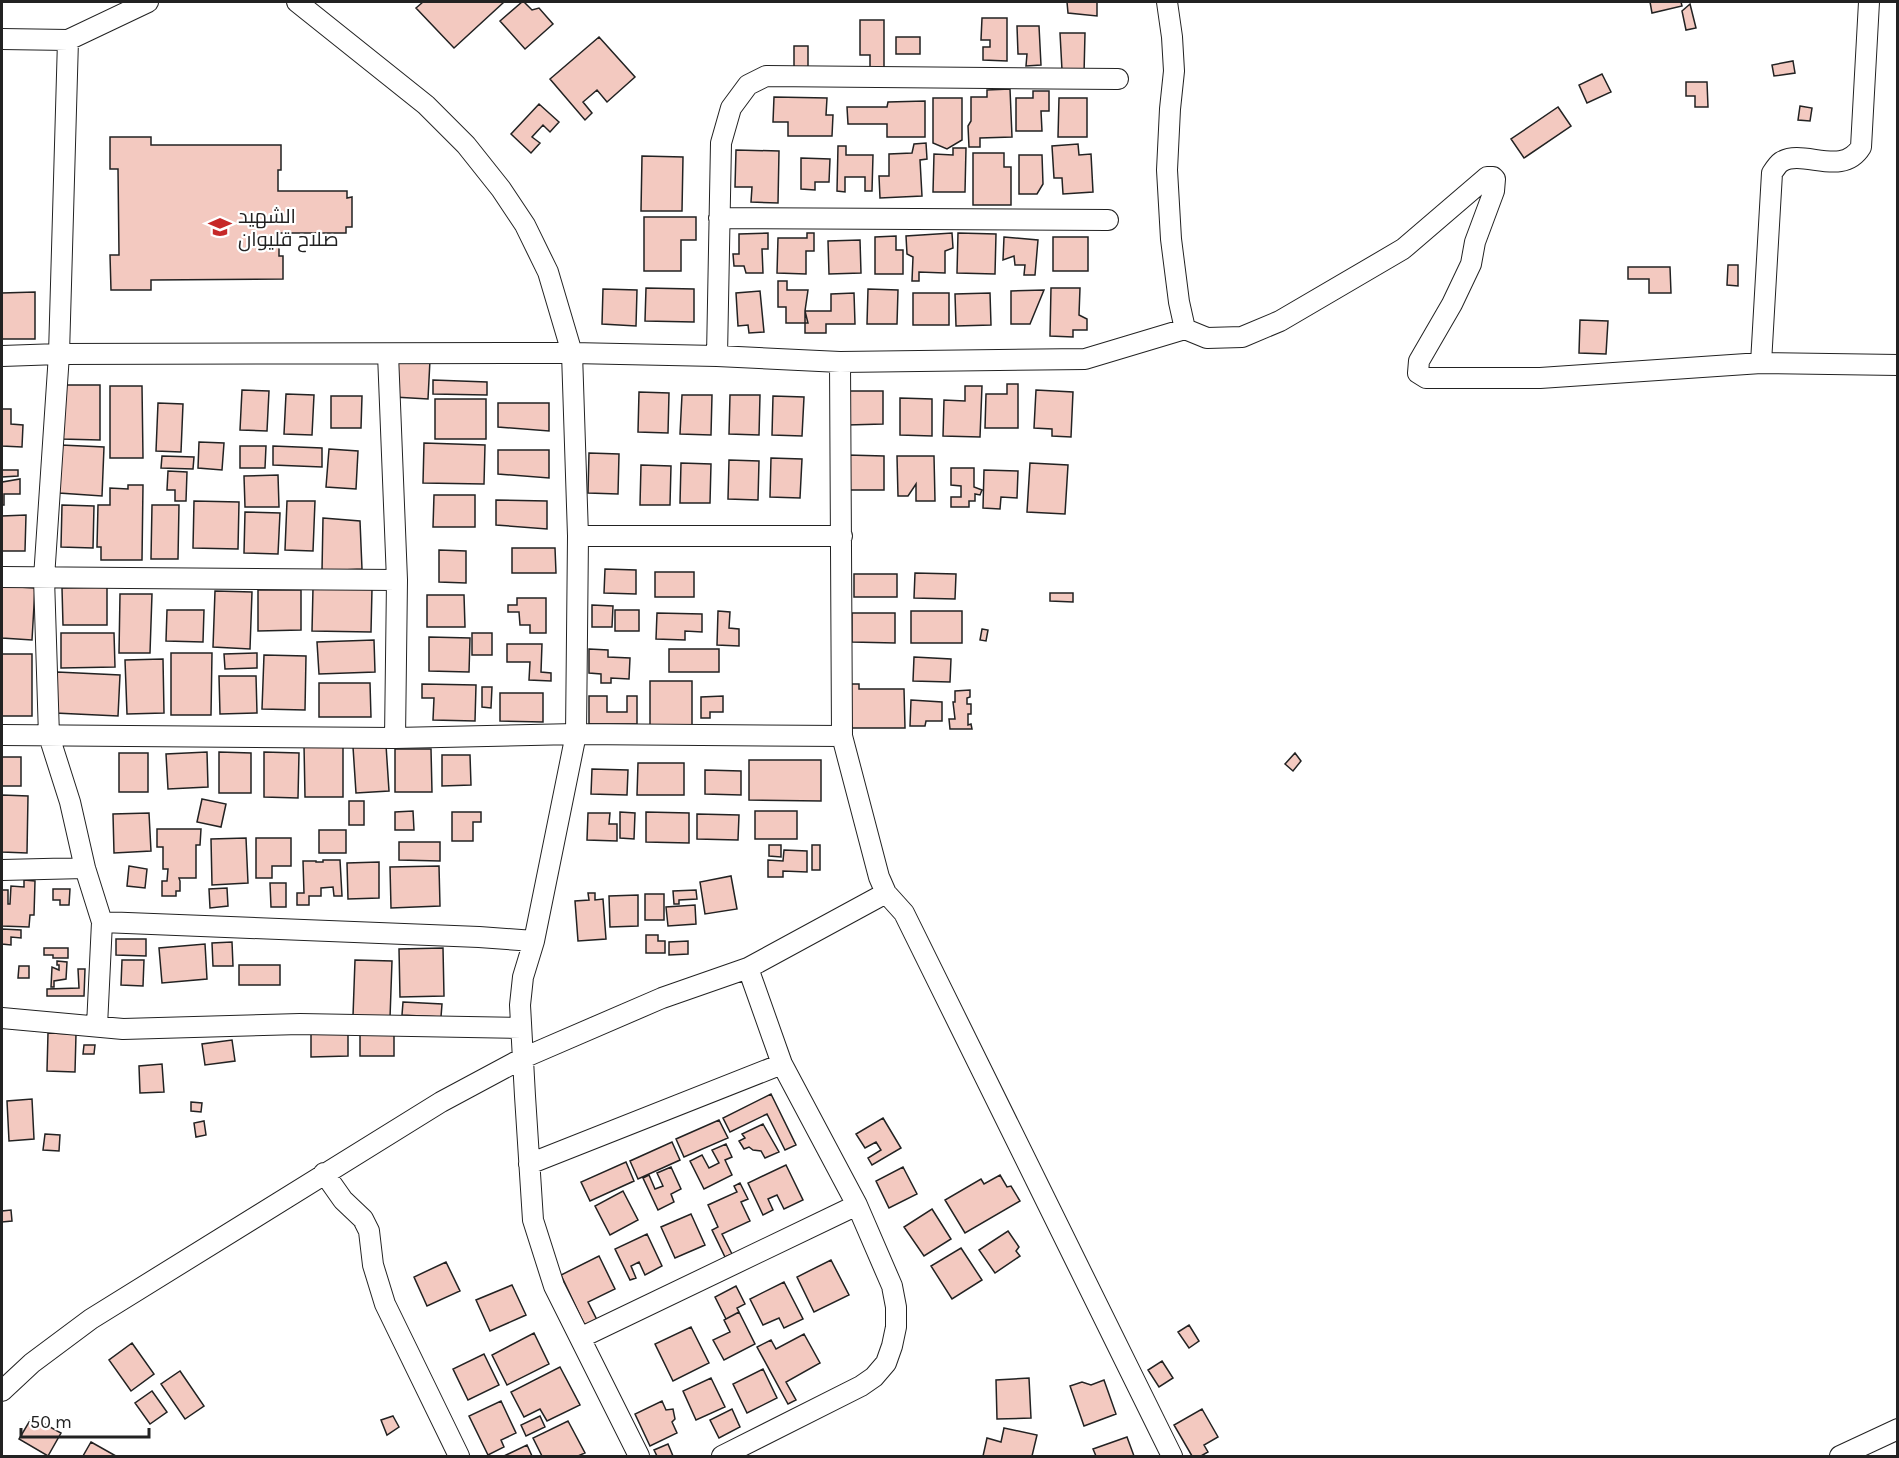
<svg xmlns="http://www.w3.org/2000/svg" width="1899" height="1458" viewBox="0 0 1899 1458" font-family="Karla,Cairo,sans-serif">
	<rect width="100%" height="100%" fill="#fff"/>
	<path fill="#f3c9c0" stroke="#222" stroke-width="1.5" d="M423,2h81l-50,46 -38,-40z
		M522,2h2l8,8 7,-2 14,16 -28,25 -25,-28z
		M1067,2h30v14l-29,-3z
		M1650,2h31l1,4 -30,7z
		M1690,4l6,24 -10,2 -4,-19z
		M982,18h25v43l-24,-1v-13h7v-7h-9z
		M860,20h24v49h-14v-14h-10z
		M1017,26h22l2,39 -15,1 1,-12h-9z
		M1060,33h25l-1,41 -22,-4z
		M599,37l36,40 -28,25 -10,-12 -14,12 9,11 -7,7 -35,-41z
		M896,37h24v17h-24z
		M794,46h14v25h-14z
		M1793,61l2,12 -21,3 -2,-11z
		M1602,74l9,18 -24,11 -8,-18z
		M1686,82h21l1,25h-13v-11h-9z
		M1010,89l2,48 -32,1v9h-11l-1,-21 3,-5v-24h16v-7z
		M1033,91h16v20h-8l1,20h-26v-33h17z
		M774,97l53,1 -1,17h7l-1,21h-44v-14h-15z
		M933,98h29v42l-15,9 -14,-6z
		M1059,98h28v39h-29z
		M925,101v36h-38v-13h-39l-1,-17h40l1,-5z
		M539,104l20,18 -9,10 -7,-7 -11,12 8,6 -9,10 -20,-19z
		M1800,106l12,2 -2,13 -12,-1z
		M1558,107l13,19 -47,32 -13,-19z
		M110,137h41v8h130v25h-3v21h69v7l5,-1v30h-6v6h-67v23h4v23l-132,1v10h-40l-1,-35h9l-1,-86h-8z
		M926,143l1,16 -7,1 2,36 -42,2 -1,-22h10v-22l23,-1 2,-9z
		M1078,144l1,11 12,-1 2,38 -30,2 -1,-16h-8l-2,-32z
		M838,146h8v9h27l-1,36h-7v-14h-20v15l-8,-1z
		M953,148h13l-1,44h-32l1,-38 19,1z
		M736,150l43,1 -1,52 -27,-1 1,-15h-17z
		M973,153h31v14h7v38h-38z
		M1019,155h23l1,29 -6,10h-18z
		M642,156l41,1 -1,54h-41z
		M801,158l29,1 -1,23h-14v8l-14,-1z
		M644,217h52v23h-15v31h-37z
		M768,233v16h-6l1,24h-17l-2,-7h-10l-1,-12h6v-20z
		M807,233h7v18h-8v23l-29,-1 1,-35h29z
		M952,233l1,15 -8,3v22l-26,-1v9h-7l1,-24 -6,-3 -1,-18z
		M958,233l38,1 -1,40 -38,-1z
		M896,236v14h7v24h-28v-37z
		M1004,237l34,3 -3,35h-11l1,-10h-10l-1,-9 -11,4z
		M1053,237h35v34h-35z
		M860,240l1,33 -32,1 -1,-33z
		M1728,265h10v21l-11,-1z
		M1628,267h42l1,26h-22v-14h-21z
		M778,281h9v9h21l-3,21 3,12h-22v-16h-8z
		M646,288l48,1v33l-49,-1z
		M1051,288h29l-1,27 8,4v11h-14v7l-23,-1z
		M603,289l34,1 -1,36 -34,-2z
		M868,289l30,1 -1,34h-30z
		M1044,290l-14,34h-19v-33z
		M760,291l4,41 -15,1 -1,-8 -10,1 -2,-33z
		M35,292v47h-33v-46z
		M854,293l1,31h-29v9h-21v-22h26v-17z
		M913,293h36v32h-36z
		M990,293l1,32 -35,1 -1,-32z
		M1580,320l28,1 -2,33 -27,-1z
		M397,357l33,3 -2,39 -34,-2z
		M433,380l54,2v13l-54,-1z
		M1007,384h11v44h-33l1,-34h21z
		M62,385h38v55l-39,-1z
		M110,386h32l1,72h-33z
		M965,386h17l-2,51 -37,-1 1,-36 21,1z
		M242,390l27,1 -2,40 -27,-1z
		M1036,390l37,2 -2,45 -19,-1v-7l-18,-1z
		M847,391h36v33l-36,1z
		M639,392l30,1 -1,40 -30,-1z
		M286,394l28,1 -2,40 -28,-1z
		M682,395h30l-1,40 -31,-1z
		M730,395h30l-1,40 -30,-1z
		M331,396h31l-1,32h-30z
		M773,396l31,1 -2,39 -30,-1z
		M900,398l32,1v37l-32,-1z
		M435,399h51v40h-51z
		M158,403l25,1 -2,48 -25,-1z
		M498,403h51v28l-51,-4z
		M2,409h9v15l12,1 -1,22 -20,-1z
		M199,442l25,1 -2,27 -24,-2z
		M424,443l61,2 -1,39 -61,-1z
		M61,445l43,2 -2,49 -43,-3z
		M240,446h26l-1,22h-25z
		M273,446l49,2v19l-49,-2z
		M329,449l29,2 -2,38 -30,-2z
		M498,450h51v28l-51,-4z
		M589,453l30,1 -1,40 -30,-1z
		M847,455l37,1v34h-37z
		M162,456l32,1 -1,12 -32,-1z
		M897,456h37l1,45h-19v-17l-8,12h-10z
		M771,458l31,1 -2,39 -30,-1z
		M729,460l30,1 -1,39 -30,-1z
		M681,463l30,1 -1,39h-30z
		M1030,463l38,2 -3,49 -38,-2z
		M641,465l30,1 -1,39h-30z
		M951,468h23v19l8,3 -2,5 -5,-1v7h-6v6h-18v-10h10v-11l-10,-1z
		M2,470h16v6l-16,1v5l18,-3v15h-16v11h-2z
		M984,470l34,1 -1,27 -16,-1 -1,12 -17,-1z
		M168,471l19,1 -1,29h-11v-11h-8z
		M278,475l1,32h-34l-1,-31z
		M128,485h15l-1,75h-41v-13h-4l1,-42h12v-17l18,1z
		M434,495h41v32h-42z
		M496,500l51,1v28l-51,-4z
		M194,501l45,1 -1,47 -45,-1z
		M287,501h28l-2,50 -28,-1z
		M62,505l32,1 -1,42 -32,-1z
		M152,505h27l-1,54h-27z
		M245,512l35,1 -2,41 -34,-1z
		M26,515l-1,36h-23v-35z
		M323,518l37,3 2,48 -40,2z
		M512,548h43l1,25h-44z
		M439,550l27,1v32l-27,-1z
		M605,569l31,1v24l-32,-1z
		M655,572h39v25h-39z
		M915,573l41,1 -1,25 -41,-1z
		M854,574h43v23h-43z
		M2,586l33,2 -3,52 -30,-2z
		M107,587v38h-44l-1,-37z
		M313,588l59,1 -1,43 -59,-1z
		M258,590h43v40l-43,1z
		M215,591l37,1 -2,57 -37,-2z
		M1050,593h23v9l-23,-1z
		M120,594h32l-2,59h-31z
		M427,595h37l1,32h-38z
		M517,598h29v35h-16v-8h-10l-1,-13h-11v-7h9z
		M592,605l21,1 -1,21h-20z
		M167,610h37l-1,32 -37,-1z
		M615,610h24v21h-24z
		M718,611l12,1 -1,16 10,1v17l-22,-1z
		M911,611h51v32h-51z
		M657,613l45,1v18l-17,-1v9l-29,-1z
		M852,613h43v30l-43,-1z
		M982,629l6,1 -2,11 -6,-1z
		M61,633h53l1,34 -54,1z
		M472,633h20v22h-20z
		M429,637l41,1 -1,34 -40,-1z
		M374,640l1,32 -56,2 -2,-32z
		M507,644h35l-1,28 10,1v8l-22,-1 1,-18h-23z
		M589,649l19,1v7l22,1 -1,21 -18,-1v5h-10v-9l-12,-1z
		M669,649h50v23h-50z
		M171,653h41l-1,62h-40z
		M257,653v15l-32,1 -1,-15z
		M2,654h30v62h-30z
		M264,655l42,1 -1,54 -43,-1z
		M914,657l37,2 -1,23 -37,-1z
		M163,659l1,54 -37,1 -2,-54z
		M57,672l63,3 -2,41 -63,-3z
		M219,676h37l1,37 -37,1z
		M650,681h42v44h-42z
		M319,683h51l1,34h-52z
		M422,684l54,1 -1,36 -42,-1 1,-22h-12z
		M844,684h15v5h45l1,39h-53z
		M482,687h10l-1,21 -9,-1z
		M970,690v7l-3,1v6h4v10h-3v11l3,-1 1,5h-22l-1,-10h6l-2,-17h2v-11z
		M500,693h43v29l-43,-1z
		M589,696h18v16h20v-16h10v28h-48z
		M723,696v16h-13v6h-9v-21z
		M911,700l31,2v19h-16l-1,5h-15z
		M343,744v53h-38l-1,-52z
		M386,745l3,46 -33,2 -3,-46z
		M395,749h36l1,43h-37z
		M207,752l1,35 -40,2 -2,-35z
		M219,752l32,1v40h-32z
		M264,752l35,1 -1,45 -34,-1z
		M119,753h29v39h-29z
		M1295,753l6,8 -8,10 -8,-7z
		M442,755h28l1,30 -29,1z
		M2,757h19v29h-19z
		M749,760h72v41l-72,-1z
		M638,763h46v32h-47z
		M592,769l36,1 -1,25 -36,-1z
		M705,770l36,1v24l-36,-1z
		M2,795l26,1 -1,57 -25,-1z
		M202,799l24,5 -5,23 -24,-5z
		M349,801h15v24h-15z
		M413,811l1,19h-19v-18z
		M755,811h42v28h-42z
		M452,812h29v10h-8v19h-21z
		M620,812l15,1 -1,26 -14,-1z
		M646,812l43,1v30l-43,-1z
		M149,813l2,38 -37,2 -1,-39z
		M588,813h22l-1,11h8v17l-30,-1z
		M697,814l42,1 -1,25 -41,-1z
		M157,829h44l-1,16h-4v33h-17l1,3v10h-4v5h-14v-15h5l1,-12h-5v-22h-6z
		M319,830h27v23h-27z
		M246,838l2,45 -36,2 -1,-46z
		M256,838h35v28h-19v12h-16z
		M399,842h41v19l-41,-1z
		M769,845h12v12l-12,-1z
		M812,845h8v25h-8z
		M784,850l23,1v21l-24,-1v6h-15v-17l15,1z
		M323,860h17l2,36h-8l-1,-9 -12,1v8h-12v9h-12v-12h7l-1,-32h13v1h7z
		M379,862v36l-31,1 -1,-36z
		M129,866l18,3 -2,19 -18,-2z
		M439,866l1,40 -49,2 -1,-41z
		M731,876l6,33 -32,5 -5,-32z
		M24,880l11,1 -1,34h-4l-1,12 -27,-1v-36h6v14h2l1,-18 13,1z
		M270,883h16v24h-15z
		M227,888l1,18 -18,2 -1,-19z
		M53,889h17l-1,16h-9v-5h-7z
		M696,890l1,9 -18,1v4h-5l-1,-13z
		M588,893h7v7l8,-1 3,40 -28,2 -3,-40 14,-1z
		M645,894h19v26h-19z
		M638,895v31l-28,1 -1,-31z
		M695,905l1,19 -28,2 -2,-19z
		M2,929l19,1v8l-10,-1v8l-9,-1z
		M646,935h12v6h7v12h-19z
		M116,939h30v17l-30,-1z
		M688,941v13l-19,1v-13z
		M232,942l1,24h-20l-1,-23z
		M205,944l2,35 -45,4 -3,-35z
		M44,948h24v10h-15v-3h-9z
		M443,948l1,48 -44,1 -1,-48z
		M122,960h22l-1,26 -22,-1z
		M355,960l37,1 -2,57 -37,-2z
		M57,961l10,1 -1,17 -12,2v6h-3l1,-20 7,3v-5h-2z
		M239,965h41v20h-41z
		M19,966h10v12h-11z
		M78,969h7l-1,27h-37v-7l32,-1z
		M403,1002l39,2 -1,13 -39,-2z
		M394,1030v26h-34v-23z
		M48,1033l28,1 -1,38 -28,-1z
		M311,1033h37v23l-37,1z
		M232,1040l3,21 -30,4 -3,-21z
		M84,1045h11l-1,9h-11z
		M162,1064l2,28 -24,1 -1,-27z
		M771,1094l25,51 -11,5 -18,-36 -37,18 -7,-14z
		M32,1099l2,40 -25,2 -2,-40z
		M191,1102l11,1 -1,9 -10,-1z
		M883,1118l18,30 -29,17 -4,-7 13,-8 -5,-8 -11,6 -9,-14z
		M719,1120l9,18 -44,19 -8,-18z
		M204,1121l2,14 -10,2 -2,-14z
		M763,1124l16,28 -14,6 -4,-7 -8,-1 -4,-3 -5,2 -5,-8 6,-3 -3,-4z
		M45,1134l15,1 -1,16 -16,-1z
		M672,1142l8,18 -42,19 -8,-18z
		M726,1144l6,13 -7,3 7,15 -28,14 -14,-28 12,-6 7,13 10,-5 -7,-13z
		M626,1162l8,19 -44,20 -9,-19z
		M786,1165l17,35 -19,9 -7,-14 -9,4 5,11 -10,5 -15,-32z
		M671,1167l10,22 -10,5 3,8 -16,8 -15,-32 6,-3 6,14 8,-3 -6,-13z
		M903,1167l14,27 -28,14 -13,-27z
		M1000,1175l7,12 4,-1 9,15 -55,32 -20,-33 36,-21 3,5z
		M740,1183l8,16 -7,3 9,19 -28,13 10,20 -7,3 -13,-27 6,-3 -10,-22 29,-13 -3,-6z
		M623,1191l15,29 -28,15 -15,-29z
		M932,1209l19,30 -27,17 -20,-29z
		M11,1210l1,11 -10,1v-11z
		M691,1214l14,31 -30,13 -14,-31z
		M1008,1231l11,16 -3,4 4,5 -25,17 -16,-23z
		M647,1234l15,32 -17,9 -6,-13 -8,4 5,12 -6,2 -15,-31z
		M961,1248l21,32 -30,19 -21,-33z
		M599,1256l16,33 -27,13 9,18 -12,6 -24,-51z
		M831,1260l18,35 -35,17 -17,-35z
		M446,1262l14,29 -33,15 -13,-29z
		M784,1282l19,37 -19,9 -5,-10 -16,7 -13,-26z
		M512,1285l14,30 -36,16 -14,-31z
		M736,1286l9,18 -8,4 2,4 -13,7 -11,-22z
		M739,1312l16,32 -31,16 -11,-20 17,-8 -6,-12z
		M1189,1325l10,16 -10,7 -11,-16z
		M691,1327l18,36 -36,18 -18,-37z
		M534,1333l15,31 -42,21 -15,-30z
		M804,1334l16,29 -34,19 10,18 -8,4 -31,-57 14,-7 5,9z
		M132,1343l22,31 -23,17 -22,-31z
		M484,1354l15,31 -31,15 -15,-31z
		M1162,1361l11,17 -14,9 -11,-17z
		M560,1367l20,38 -33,16 -7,-12 -16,8 -13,-25z
		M763,1369l14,29 -30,15 -14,-29z
		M180,1371l24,35 -19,13 -24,-35z
		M711,1378l14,29 -29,13 -13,-29z
		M1029,1378l2,40 -34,1 -1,-39z
		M1104,1380l12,34 -32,12 -14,-40 12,-4 9,3z
		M152,1391l15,21 -17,12 -15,-21z
		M501,1401l15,32 -15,7 3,7 -16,8 -19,-39z
		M662,1401l4,9 7,-1 2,10 -3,3 5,11 -27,13 -15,-32z
		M732,1409l8,18 -21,11 -9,-18z
		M1202,1409l16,28 -14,8 4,7 -7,4h-9l-18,-31z
		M393,1416l6,11 -12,8 -6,-15z
		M540,1416l5,11 -19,9 -5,-11z
		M32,1417l29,16 -13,23 -29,-17z
		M568,1421l17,32 -7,3h-36l-9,-18z
		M1004,1428l33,7 -5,21h-49l4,-18 14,4z
		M1127,1437l7,19h-38l-3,-7z
		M91,1442l25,14h-33z
		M668,1444l5,12h-16l-3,-6z
		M527,1445l5,11h-28z"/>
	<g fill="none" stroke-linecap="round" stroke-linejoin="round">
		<g stroke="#222" stroke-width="22">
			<path id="minor" d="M297,2l129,103 40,40 35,44 24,36 23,47 24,81 6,183 -2,198 -42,207 -11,36 -3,28 5,91 8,124 21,66 85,170
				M1167,2l5,35 2,34 -4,38 -3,61 4,69 8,63 6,27
				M2,39l66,1 80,-38
				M68,40l-9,314 -15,224 5,158 21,66 15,66 17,54 -5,104
				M719,218l389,2
				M388,354l9,226 -2,158
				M2,356l57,-2 513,-1 145,3 123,6 245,-3 100,-30 22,9 35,-1 38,-16 123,-72 84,-72h6l2,2 -1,12 -19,51 -4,22 -19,40 -33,57 -1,12 8,5h114l221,-15 137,2
				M717,356l4,-213 10,-35 17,-23 18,-9 352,3
				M1761,363l11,-190c2,-3 6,-9 9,-11 22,-14 61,16 80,-15l8,-145
				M578,536h264
				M2,577l395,3
				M2,735l393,3 181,-4 266,2
				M2,870l83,-2
				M886,893l18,20 268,543
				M102,922l377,15 55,4
				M2,1018l121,11 177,-5 221,4
				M529,1164l253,-100
				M324,1173l19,27 20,19 6,12 4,34 12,39 74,152
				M580,1338l277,-133
				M2,1391l30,-28 59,-44 350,-217 82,-44 139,-60 86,-30 138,-75 -7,-16 -37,-141 -2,-374
				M722,1456l139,-70 13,-9 12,-14 6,-17 4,-19v-20l-4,-21 -35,-81 -75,-141 -34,-96
				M1840,1456l58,-27"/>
		</g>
		<use href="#minor" stroke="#fff" stroke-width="20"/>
	</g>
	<defs>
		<g id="school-bare" transform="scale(1.8)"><path d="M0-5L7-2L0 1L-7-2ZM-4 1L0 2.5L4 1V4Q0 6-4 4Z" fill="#c62828" stroke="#fff" stroke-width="2.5" paint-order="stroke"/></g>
	</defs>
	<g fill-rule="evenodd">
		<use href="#school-bare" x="220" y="227"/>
	</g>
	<g text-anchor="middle" stroke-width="4.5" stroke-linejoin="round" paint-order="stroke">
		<g font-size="20" fill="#222" stroke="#fff" text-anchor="start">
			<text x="238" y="223">الشهيد<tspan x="238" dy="23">صلاح قليوان</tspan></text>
		</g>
	</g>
	<rect width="1899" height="1458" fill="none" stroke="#222222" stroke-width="6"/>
	<path d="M21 1428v9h128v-9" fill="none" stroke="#222222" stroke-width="3"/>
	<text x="30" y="1428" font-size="18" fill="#222222" stroke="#ffffff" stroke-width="4.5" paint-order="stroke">50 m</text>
</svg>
